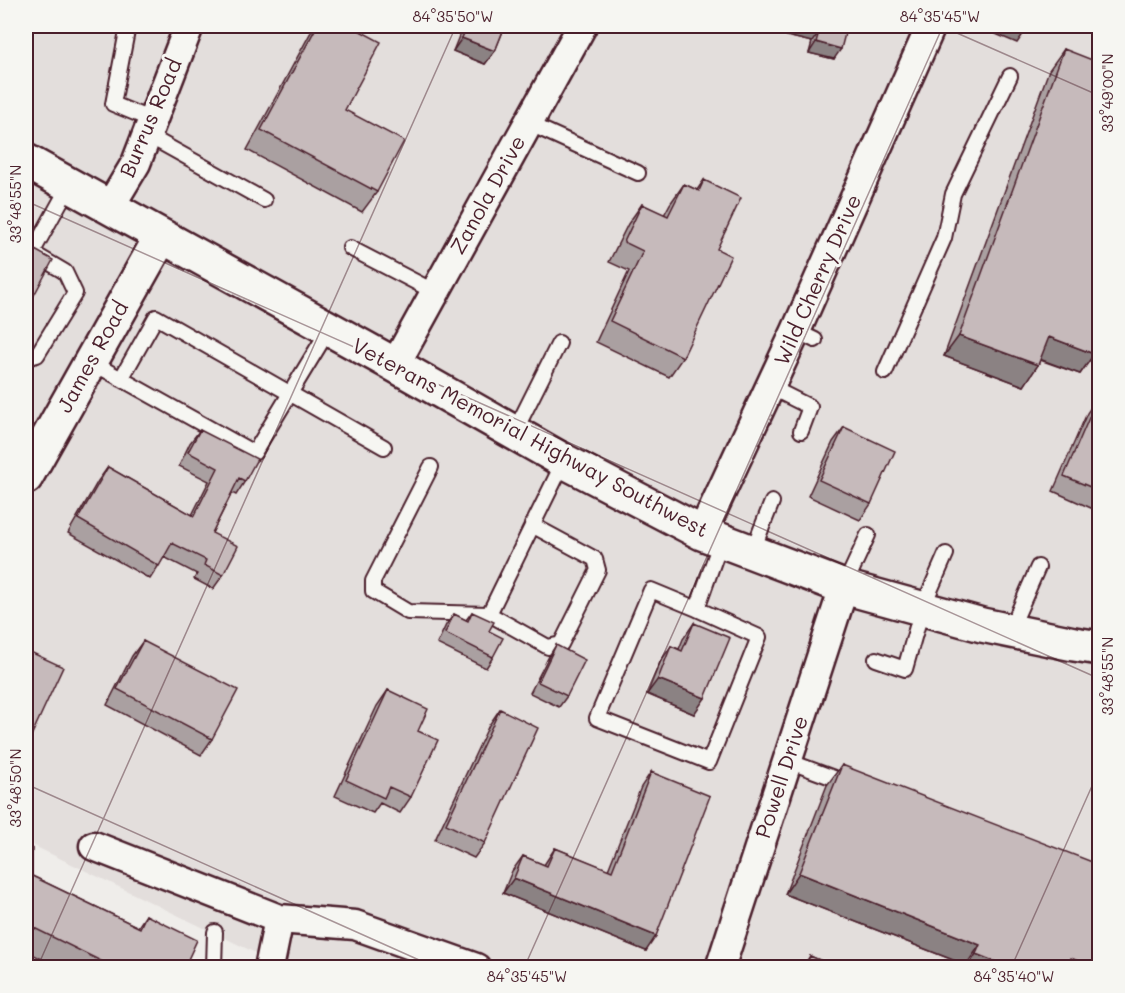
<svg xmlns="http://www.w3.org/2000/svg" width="1125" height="993" viewBox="0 0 1125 993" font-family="Mali,sans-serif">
	<rect width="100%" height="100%" fill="#efedea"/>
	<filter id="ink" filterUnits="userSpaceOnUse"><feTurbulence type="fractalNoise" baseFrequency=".0167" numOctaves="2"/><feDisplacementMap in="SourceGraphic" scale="12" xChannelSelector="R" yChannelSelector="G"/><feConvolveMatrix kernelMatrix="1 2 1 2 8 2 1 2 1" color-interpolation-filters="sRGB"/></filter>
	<g filter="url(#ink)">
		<path fill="#e3dedc" d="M26,26h1073v941h-814l-259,-125z"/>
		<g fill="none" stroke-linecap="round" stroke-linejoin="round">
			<g stroke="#4a1f2b" stroke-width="18">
				<path id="lane" d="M128,26l-15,78 39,16
					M528,123l110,50
					M147,135l117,65
					M350,248l85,44
					M26,249l39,23 10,21 -38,62 -11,3
					M32,253l37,-67
					M796,331l19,9
					M91,362l163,91 75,-124
					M885,372l59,-134 9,-44 57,-118
					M121,379l35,-62 228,130
					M770,387l40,20 -9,24
					M514,433l45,-90
					M431,467l-58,114v10l35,21 81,2 75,-153
					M752,552l20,-50
					M844,587l24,-52
					M697,609l-46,-19 -54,128 112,44 50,-125 -62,-28 24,-68
					M489,614l59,33 13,-3 37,-74 -3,-11 -63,-34
					M1010,631l28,-64
					M876,659l29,10 17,-60 24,-55
					M788,761l62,23
					M214,967l1,-35"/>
			</g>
			<g stroke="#4a1f2b" stroke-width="33">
				<path id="street" d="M109,208l27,-45 53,-137
					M395,365l187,-339
					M702,533l94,-202 135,-305
					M94,846l185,73 76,6 121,43
					M269,968l10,-49
					M720,968l124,-381"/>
			</g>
			<g stroke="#4a1f2b" stroke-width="38">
				<path id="secondary" d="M26,477l135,-240"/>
			</g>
			<g stroke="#4a1f2b" stroke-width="38">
				<path id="primary" d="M26,161l369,204 169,96 138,72 142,54 138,38 92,19 26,4"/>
			</g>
			<use href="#lane" stroke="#f6f6f2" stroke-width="14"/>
			<use href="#street" stroke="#f6f6f2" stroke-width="28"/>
			<use href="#secondary" stroke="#f6f6f2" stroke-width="33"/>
			<use href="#primary" stroke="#f6f6f2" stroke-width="33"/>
		</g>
		<path fill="#aaa0a1" stroke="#4a1f2b" stroke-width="1.5" d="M315,26h36l-6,84 32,82 -15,20 -115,-62 64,-118z
			M463,26h42l-10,25 -10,13 -32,-13z
			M790,26h57l-13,33 -25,-6 3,-11 -25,-6z
			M1064,49l30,305 -14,20 -40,-14 -2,5 -14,21 -80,-30 105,-286z
			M704,180l13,69 -34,108 -14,20 -73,-35 33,-71 -20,-9 19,-38 14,-20 22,11 6,-11 14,-20 13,6z
			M1098,397l2,1v114l-47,-21 34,-78z
			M844,427l27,77 -11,16 -52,-24 25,-54z
			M200,430l45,51 -9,14 -4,-2 -20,40 11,42 -10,14 -19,-10 3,-5 -33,-17 -14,22 -82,-46 30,-52 10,-14 84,48 17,-34 -30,-15 11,-23z
			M472,612l17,19 4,26 -7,11 -49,-24 9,-19 8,-11 12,6z
			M694,623v91l-47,-20 13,-32 11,-16 8,3 4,-10z
			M143,641l69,98 -11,16 -94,-50 25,-49z
			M556,645l11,51 -8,11 -29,-14 19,-37z
			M388,690l30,41 -7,66 -11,16 -20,-10 -7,10 -38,-17 42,-90z
			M500,709l-15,134 -11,15 -39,-18 54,-115z
			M842,765l258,203h-135l1,-3 -181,-71 42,-109z
			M651,772l-5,179 -143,-58 9,-22 11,-15 21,9 11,-17 53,22 33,-83z
			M26,848l6,28 106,51 8,-12 38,53h-124l-34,-17z
			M810,956l28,12h-36z"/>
		<path fill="#8b8283" stroke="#4a1f2b" stroke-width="1.5" d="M795,26l24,6 -7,10 -25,-6z
			M989,26h35l4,1 -11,16 -31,-13z
			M462,38l33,13 -10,13 -32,-13z
			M816,42l25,7 -7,10 -25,-6z
			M959,336l79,29 -14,21 -80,-30z
			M1049,337l45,17 -14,20 -46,-17z
			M658,679l47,19 -11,16 -47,-20z
			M799,873l181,72 -14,20 -181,-71z
			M514,878l142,58 -10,15 -143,-58z
			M976,954l35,14h-44z
			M1071,958l24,10h-31z"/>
		<path fill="#c6babb" stroke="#4a1f2b" stroke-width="1.5" d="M317,26h34l30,16 -36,68 59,31 -27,51 -116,-62z
			M467,26h38l-10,25 -33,-13z
			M795,26h52l-6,23 -25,-7 3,-10z
			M1064,49l36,14v277l-6,14 -45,-17 -11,28 -79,-29z
			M704,180l37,18 -24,51 14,7 -48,101 -73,-36 33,-70 -19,-9 18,-38 26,12 16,-32 15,7z
			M26,245l27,15 -27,50z
			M1098,397l2,1v93l-36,-15z
			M844,427l51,24 -24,53 -52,-24z
			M200,430l57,29 -12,22 -6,-3 -27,55 26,13 -15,29 -19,-10 2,-5 -34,-17 -13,23 -81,-47 30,-52 86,49 24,-48 -30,-16z
			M472,612l22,10 -5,9 14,7 -10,19 -48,-24 9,-19 14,7z
			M694,623l36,15 -25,60 -47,-19 13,-33 11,5z
			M143,641l95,49 -26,49 -95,-50z
			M556,645l29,15 -18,36 -29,-14z
			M26,650l37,17 -37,80z
			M388,690l40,19 -10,22 20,9 -27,57 -22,-10 -5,11 -38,-18z
			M500,709l38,19 -53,115 -39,-19z
			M842,765l258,100v103h-5l-24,-10 -4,10h-56l-35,-14 4,-9 -181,-72z
			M651,772l59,24 -54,140 -142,-58 9,-22 24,10 8,-18 57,23z
			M26,848h6v28l108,52 6,-13 51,25 -13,28h-69l-89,-44z
			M810,956l28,12h-33z"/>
	</g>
	<path fill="none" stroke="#4a1f2b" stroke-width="1.5" stroke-opacity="0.45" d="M941,26l159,70M26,201l1074,478M26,784l411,184M37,968l419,-942M524,968l419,-942M1011,968l89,-200"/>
	<g text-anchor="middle" stroke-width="6" stroke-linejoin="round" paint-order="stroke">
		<g font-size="21" fill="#4a1f2b" stroke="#f6f6f2">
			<text transform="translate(151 118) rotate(-67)" y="7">Burrus Road</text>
			<text transform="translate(488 195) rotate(-61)" y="7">Zanola Drive</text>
			<text transform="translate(818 280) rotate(-66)" y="7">Wild Cherry Drive</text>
			<text transform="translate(93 357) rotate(-61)" y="7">James Road</text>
			<text transform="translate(530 438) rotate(28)" y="7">Veterans Memorial Highway Southwest</text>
			<text transform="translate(782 777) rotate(-72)" y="7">Powell Drive</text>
		</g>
	</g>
	<rect width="1125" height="993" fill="none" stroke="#f6f6f2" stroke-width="66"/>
	<rect x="33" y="33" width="1059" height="927" fill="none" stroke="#4a1f2b" stroke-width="2"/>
	<g font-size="15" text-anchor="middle" fill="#4a1f2b">
		<text x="453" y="22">84°35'50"W</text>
		<text x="940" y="22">84°35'45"W</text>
		<text transform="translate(1108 93) rotate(-90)" y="5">33°49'00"N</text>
		<text transform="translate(16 204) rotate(-90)" y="5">33°48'55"N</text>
		<text transform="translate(1108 676) rotate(-90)" y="5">33°48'55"N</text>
		<text transform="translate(16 788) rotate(-90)" y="5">33°48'50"N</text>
		<text x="527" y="982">84°35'45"W</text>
		<text x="1014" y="982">84°35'40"W</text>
	</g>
</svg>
